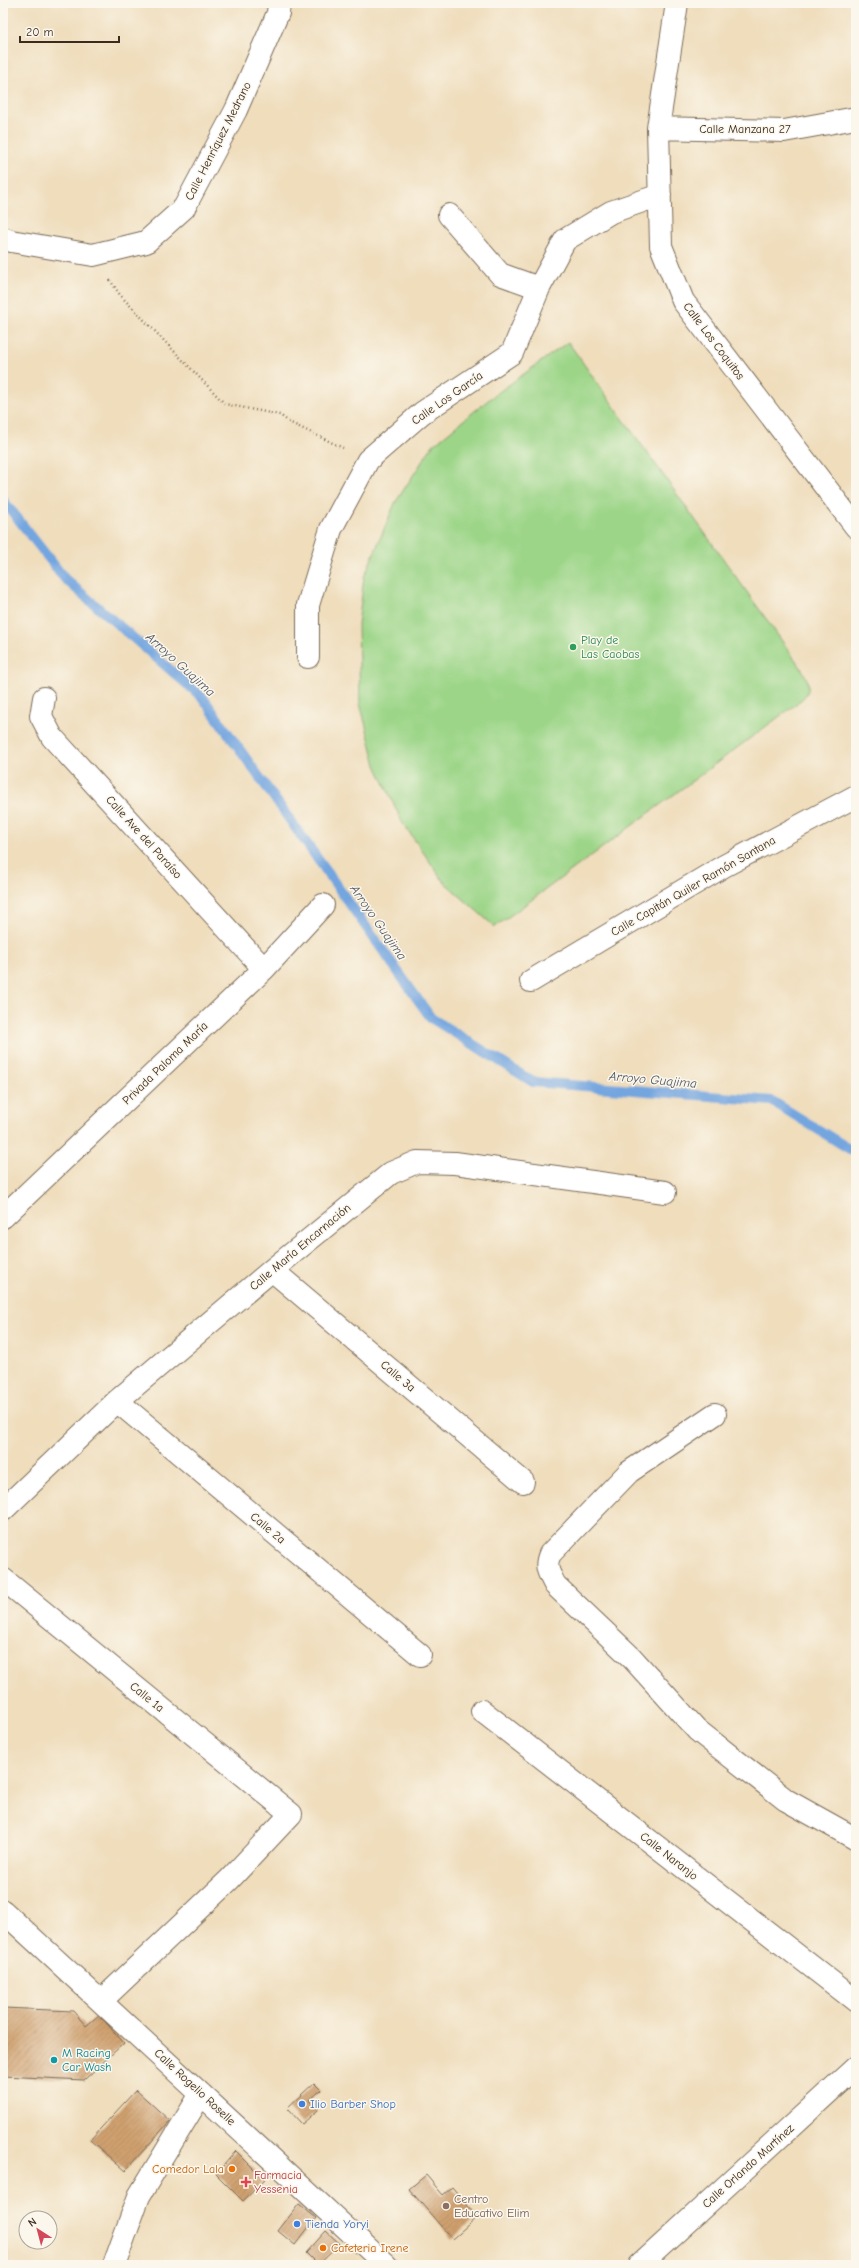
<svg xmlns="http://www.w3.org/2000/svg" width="859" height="2268" viewBox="0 0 859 2268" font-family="'Comic Neue',sans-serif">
	<defs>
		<pattern id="building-hatch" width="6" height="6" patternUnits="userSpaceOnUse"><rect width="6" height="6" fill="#d0a170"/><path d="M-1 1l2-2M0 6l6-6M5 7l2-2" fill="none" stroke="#aa835b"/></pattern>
	</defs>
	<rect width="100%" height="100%" fill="#fbf7ec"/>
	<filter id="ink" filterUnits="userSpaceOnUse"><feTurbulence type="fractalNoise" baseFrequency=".025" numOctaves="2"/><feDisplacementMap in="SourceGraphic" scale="8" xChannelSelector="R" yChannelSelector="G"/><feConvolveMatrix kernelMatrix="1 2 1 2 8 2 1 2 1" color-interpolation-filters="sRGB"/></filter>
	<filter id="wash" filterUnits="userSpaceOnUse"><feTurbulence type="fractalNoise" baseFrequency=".012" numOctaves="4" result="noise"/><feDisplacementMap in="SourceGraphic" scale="16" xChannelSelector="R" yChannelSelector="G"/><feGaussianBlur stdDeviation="0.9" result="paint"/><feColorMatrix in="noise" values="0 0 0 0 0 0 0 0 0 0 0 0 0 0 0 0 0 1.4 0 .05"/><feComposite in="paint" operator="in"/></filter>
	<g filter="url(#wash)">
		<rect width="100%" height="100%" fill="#efddbc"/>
		<path fill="#9cd588" stroke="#6c8053" d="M568,342l234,327c10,19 9,23 -7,36l-300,222 -51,-45 -42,-60 -26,-57 -16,-62 -2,-78 6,-48 31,-74 38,-58 59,-48z"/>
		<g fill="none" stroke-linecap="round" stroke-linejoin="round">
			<path stroke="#73a5df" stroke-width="10" d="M3,500l62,79 138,119 228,320 102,64 239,19 84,52"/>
		</g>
		<g id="blocks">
			<path fill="url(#building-hatch)" d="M3,2008l70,3 13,15 13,-11 25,28 -40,37 -81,-4z
				M314,2083l7,7 -11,10 8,10 -16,14 -15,-16z
				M136,2090l34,31 -45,50 -35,-31z
				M236,2151l29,29 -22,21 -27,-27z
				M426,2175l17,20 9,-8 25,30 -25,22 -43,-50z
				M299,2204l17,14 -21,27 -17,-14z
				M326,2231l14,13 -22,21 -12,-12z"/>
		</g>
	</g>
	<g filter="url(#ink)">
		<use href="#blocks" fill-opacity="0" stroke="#7a6955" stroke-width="1"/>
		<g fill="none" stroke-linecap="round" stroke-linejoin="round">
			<g stroke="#7a6955" stroke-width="24">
				<path id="minor" d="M677,3l-19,125 3,118 22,55 173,226
					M658,128l126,3 72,-13
					M449,215l51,59 39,14
					M3,238l8,3 82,14 53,-13 38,-34 52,-98 42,-97 1,-10
					M308,657v-52l23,-76 37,-69 54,-47 90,-60 27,-65 26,-48 46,-28 49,-17
					M44,698l-3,18 11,21 212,232
					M531,981l193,-115 132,-70
					M3,1217l261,-248 59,-64
					M272,1270l251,212
					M117,1401l303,254
					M715,1414l-86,58 -79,82c-6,13 -1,19 5,31l77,73 65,72 89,70 70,39
					M3,1510l114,-109 155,-131 119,-97 26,-11 38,1 210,29
					M3,1579l288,235 -62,66 -128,121
					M482,1711l374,290
					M3,1911l383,354
					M114,2265l25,-69 62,-102
					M640,2265l216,-198"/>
			</g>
			<path stroke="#7a6955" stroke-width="2.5" stroke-dasharray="1 3" stroke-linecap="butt" d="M110,280l10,15 105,109 55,11 9,7 54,26"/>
			<use href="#minor" stroke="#fff" stroke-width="22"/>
		</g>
	</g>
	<circle fill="#2e9e5b" stroke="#fbf7ec" stroke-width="1.5" cx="573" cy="647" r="4"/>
	<circle fill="#0f9aa8" stroke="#fbf7ec" stroke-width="1.5" cx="54" cy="2060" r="4"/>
	<g fill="#3f7fe0" stroke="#fbf7ec" stroke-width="1.5">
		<circle cx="302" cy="2104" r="4"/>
		<circle cx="297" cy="2224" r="4"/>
	</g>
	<g fill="#e8710a" stroke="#fbf7ec" stroke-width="1.5">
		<circle cx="232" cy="2169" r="4"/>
		<circle cx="323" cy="2248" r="4"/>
	</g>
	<path fill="#e0444e" stroke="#fbf7ec" stroke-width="1.5" d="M244 2176h4v4h4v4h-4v4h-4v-4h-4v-4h4z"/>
	<circle fill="#8d6e63" stroke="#fbf7ec" stroke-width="1.5" cx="446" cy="2206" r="4"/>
	<g text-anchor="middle" stroke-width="3" stroke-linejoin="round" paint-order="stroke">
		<g font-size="12" fill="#3b2a1e" stroke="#fbf7ec">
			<text x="745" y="133">Calle Manzana 27</text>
			<text transform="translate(218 141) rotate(-63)" y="4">Calle Henríquez Medrano</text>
			<text transform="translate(714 341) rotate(53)" y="4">Calle Los Coquitos</text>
			<text transform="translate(447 398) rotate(-35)" y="4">Calle Los García</text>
			<text transform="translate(144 837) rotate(48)" y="4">Calle Ave del Paraíso</text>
			<text transform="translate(693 886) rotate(-30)" y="4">Calle Capitán Quiler Ramón Santana</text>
			<text transform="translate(165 1063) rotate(-44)" y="4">Privada Paloma María</text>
			<text transform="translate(300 1247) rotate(-40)" y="4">Calle María Encarnación</text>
			<text transform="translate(398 1376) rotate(40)" y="4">Calle 3a</text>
			<text transform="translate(268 1528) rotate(40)" y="4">Calle 2a</text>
			<text transform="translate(147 1697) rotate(39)" y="4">Calle 1a</text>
			<text transform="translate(669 1856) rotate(38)" y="4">Calle Naranjo</text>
			<text transform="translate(195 2087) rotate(43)" y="4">Calle Rogelio Roselle</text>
			<text transform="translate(748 2166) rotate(-42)" y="4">Calle Orlando Martínez</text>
		</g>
		<g font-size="12" fill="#27864d" stroke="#fbf7ec" text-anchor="start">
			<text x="581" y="644">Play de<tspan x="581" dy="14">Las Caobas</tspan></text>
		</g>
		<g font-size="12" fill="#0d838f" stroke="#fbf7ec" text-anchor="start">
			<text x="62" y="2057">M Racing<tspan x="62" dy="14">Car Wash</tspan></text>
		</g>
		<g font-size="12" fill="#366cbe" stroke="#fbf7ec" text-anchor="start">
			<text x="310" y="2108">Ilio Barber Shop</text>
			<text x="305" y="2228">Tienda Yoryi</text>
		</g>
		<g font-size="12" fill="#c56008" stroke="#fbf7ec" text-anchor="end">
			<text x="224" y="2173">Comedor Lala</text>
			<text x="331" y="2252" text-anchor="start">Cafeteria Irene</text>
		</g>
		<g font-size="12" fill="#be3a42" stroke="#fbf7ec" text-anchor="start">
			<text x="254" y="2179">Farmacia<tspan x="254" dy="14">Yessenia</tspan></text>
		</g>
		<g font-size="12" fill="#785e54" stroke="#fbf7ec" text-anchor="start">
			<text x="454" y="2203">Centro<tspan x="454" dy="14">Educativo Elim</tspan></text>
		</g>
		<g font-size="13" font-style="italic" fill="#4f5562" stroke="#fbf7ec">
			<text transform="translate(181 664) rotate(42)" y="5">Arroyo Guajima</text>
			<text transform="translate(379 922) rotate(55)" y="5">Arroyo Guajima</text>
			<text transform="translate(653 1079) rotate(5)" y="5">Arroyo Guajima</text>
		</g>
	</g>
	<rect width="859" height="2268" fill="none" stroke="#fbf7ec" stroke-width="16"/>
	<g transform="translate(38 2230) rotate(324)"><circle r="19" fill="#fbf7ec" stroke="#aea59a"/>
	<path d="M0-3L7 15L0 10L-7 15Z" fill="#d1495b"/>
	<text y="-6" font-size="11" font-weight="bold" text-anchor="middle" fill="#3b2a1e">N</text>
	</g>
	<path d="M20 36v6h99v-6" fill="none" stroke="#3b2a1e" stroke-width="2"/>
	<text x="26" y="36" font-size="12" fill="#3b2a1e" stroke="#fbf7ec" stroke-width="3" paint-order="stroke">20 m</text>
</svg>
